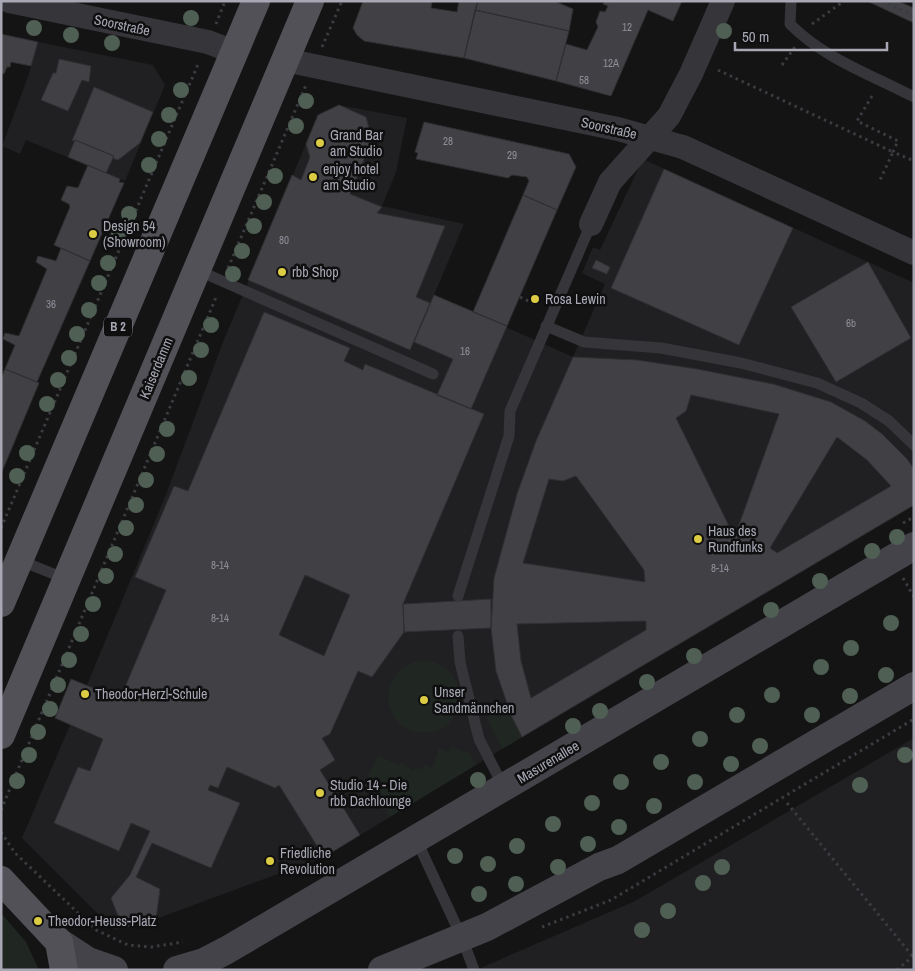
<svg xmlns="http://www.w3.org/2000/svg" width="915" height="971" viewBox="0 0 915 971" font-family="'Archivo Narrow',sans-serif">
	<rect width="100%" height="100%" fill="#141415"/>
	<path fill="#202022" d="M38,42l115,23 12,20 -40,96 -99,-41 -6,14 -18,-8 26,-69z
		M339,105l68,13 -11,54 -14,34 82,18 -30,71 139,62 32,-73 -23,-11 11,-26 7,3 40,-85 5,-5 269,123v222l-392,232 -198,120 -168,62 -42,11 -92,-92 48,-113 -15,-7 16,-39 16,6 78,-188 58,-155 95,-227z
		M914,738v232h-438l159,-69z"/>
	<path fill="#202722" d="M388 697a36 36 0 1 1 72 0a36 36 0 1 1-72 0Z
		M507,706l15,31 -20,12 -16,-33z
		M451,747l18,6 7,12 -86,52 -22,-41 10,-20 21,9 3,-2 12,8 2,-5 6,4 3,-5 8,3 6,-20 9,4z
		M1,913l25,29 13,28h-38z"/>
	<path fill="#414145" stroke="#2f2e31" fill-rule="evenodd" d="M363,1h69l-1,7 26,4 2,-11h19l-14,57 -100,-17 -7,-6 -4,-7z
		M478,1h76l19,8 -4,22 -94,-21z
		M605,1h77l-9,20 -25,-11 -37,86 -55,-15 10,-37 21,6 11,-23 -2,-5 4,-11 5,1 3,-6 -5,-2z
		M867,1h31l16,7v15z
		M475,10l94,21 -13,50 -92,-23z
		M1,34l37,8 -7,24 -20,-4 -1,5h-3l-3,7 -3,-2z
		M59,59l32,7 -2,16 -7,-2 -14,31 -27,-11 12,-27h3z
		M94,87l59,25 -13,31 -22,17 -6,-2 2,-2 -39,-16 -3,1z
		M339,105l27,12 6,23 -22,54 32,13 -5,6 68,13 -29,71 14,6 -20,47 -162,-70 44,-105 9,5 9,-23 -4,-13 12,-29z
		M424,122l145,32 7,13 -19,43 -34,-15 6,-14 -2,-4 -15,-2 -4,3 -92,-19 2,-6 -3,-1z
		M75,140l39,16 -8,17 -38,-16z
		M88,165l32,14 -1,3 5,1 -34,78 -36,-16 16,-38 -1,-3 -8,-4 6,-14 11,2z
		M664,169l129,59 -54,117 -128,-57z
		M523,195l34,15 -50,116 -34,-14z
		M61,248l29,13 -53,121 -32,-13 10,-24 -12,-6 2,-6 14,3 28,-67 -11,-7 2,-6 18,5z
		M596,260l14,7 -3,7 -15,-6z
		M868,262l43,76 -75,44 -45,-75z
		M434,295l73,31 -36,83 -34,-14 16,-36 -39,-17z
		M264,312l86,36 -6,13 19,9 2,-6 119,50 -81,190 1,28 -32,45 -14,-6 -28,63 -8,4 13,22 -15,10 40,65 -36,22 -45,-72 -4,3 -48,-21 -9,21 -8,-3 -2,5 32,13 -29,65 -59,-25 -16,34 24,12 -4,30 -33,9 -12,-30 19,-23 20,-44 -19,-8 -12,28 -65,-28 24,-56 12,4 13,-32 -48,-21 16,-39 49,20 46,-109 -31,-13 39,-91 14,5zM305,575l45,20 -26,61 -45,-21z
		M573,357l64,3 60,9 76,15 58,18 34,19 17,13 25,25 7,10v36l-392,232 -11,-22 -15,-44 -5,-43 3,-50 23,-84 19,-53zM691,395l88,19 -42,116 -8,-4 -53,-108 10,-7zM837,437l30,23 24,26 -114,67 -7,-5zM576,476l68,94 1,12 -122,-19 26,-84 14,2zM646,621v9l-115,68 -10,-37 -4,-37z
		M5,369l34,14 -38,91v-96z
		M491,599v29l-87,4 -1,-28z"/>
	<g fill="none" stroke-linecap="round" stroke-linejoin="round">
		<path stroke="#3b3c41" stroke-width="3" stroke-dasharray="2.5 4" stroke-linecap="butt" d="M882,1l32,15
			M216,24l9,-23
			M812,24l32,-23
			M322,47l20,-46
			M782,65l13,-18
			M718,70l175,82 -13,28
			M872,96l-15,25 41,20 -5,11 21,9
			M228,268l78,-183
			M520,297l15,7
			M903,523l11,-6
			M1,528l198,-466
			M903,578l11,19
			M787,803l127,155
			M1,810l216,-515
			M1,832l14,21 81,77 32,15 23,2 32,-5
			M542,927l69,-27 303,-181
			M897,970l16,-14"/>
		<path stroke="#35353a" stroke-width="11" d="M791,1l-1,23c33,34 82,51 124,73
			M197,270l236,104
			M546,326l38,16 77,6 80,15 76,20 44,20 28,18 25,24
			M19,560l47,19
			M458,596l51,-160 1,-25 81,-187
			M458,636l2,26 19,77 25,49
			M416,839l46,99 12,32"/>
		<path stroke="#35353a" stroke-width="24" d="M9,1l199,41 26,10
			M285,60l333,69 65,18 231,106
			M591,224l19,-42 59,-66 22,-42 32,-73"/>
		<path stroke="#434349" stroke-width="28" d="M59,942l29,19 26,9
			M177,970l27,-8 23,-12 687,-404
			M382,970l105,-43 112,-60 19,-7 296,-174"/>
		<path stroke="#525158" stroke-width="28" d="M1,603l255,-602
			M1,735l309,-734
			M1,880l58,62 5,28"/>
	</g>
	<g fill="#4f5f54">
		<circle cx="191" cy="18" r="8"/>
		<circle cx="34" cy="28" r="8"/>
		<circle cx="724" cy="31" r="8"/>
		<circle cx="71" cy="35" r="8"/>
		<circle cx="112" cy="43" r="8"/>
		<circle cx="181" cy="90" r="8"/>
		<circle cx="306" cy="101" r="8"/>
		<circle cx="169" cy="115" r="8"/>
		<circle cx="296" cy="126" r="8"/>
		<circle cx="159" cy="139" r="8"/>
		<circle cx="149" cy="165" r="8"/>
		<circle cx="275" cy="176" r="8"/>
		<circle cx="264" cy="202" r="8"/>
		<circle cx="129" cy="214" r="8"/>
		<circle cx="254" cy="226" r="8"/>
		<circle cx="118" cy="237" r="8"/>
		<circle cx="242" cy="251" r="8"/>
		<circle cx="108" cy="263" r="8"/>
		<circle cx="233" cy="274" r="8"/>
		<circle cx="99" cy="283" r="8"/>
		<circle cx="89" cy="310" r="8"/>
		<circle cx="211" cy="325" r="8"/>
		<circle cx="77" cy="334" r="8"/>
		<circle cx="201" cy="350" r="8"/>
		<circle cx="69" cy="358" r="8"/>
		<circle cx="189" cy="378" r="8"/>
		<circle cx="58" cy="380" r="8"/>
		<circle cx="47" cy="404" r="8"/>
		<circle cx="167" cy="429" r="8"/>
		<circle cx="27" cy="453" r="8"/>
		<circle cx="157" cy="454" r="8"/>
		<circle cx="17" cy="476" r="8"/>
		<circle cx="146" cy="480" r="8"/>
		<circle cx="136" cy="505" r="8"/>
		<circle cx="126" cy="528" r="8"/>
		<circle cx="897" cy="537" r="8"/>
		<circle cx="872" cy="551" r="8"/>
		<circle cx="115" cy="554" r="8"/>
		<circle cx="106" cy="576" r="8"/>
		<circle cx="820" cy="581" r="8"/>
		<circle cx="93" cy="604" r="8"/>
		<circle cx="771" cy="610" r="8"/>
		<circle cx="891" cy="623" r="8"/>
		<circle cx="81" cy="634" r="8"/>
		<circle cx="851" cy="648" r="8"/>
		<circle cx="694" cy="656" r="8"/>
		<circle cx="69" cy="660" r="8"/>
		<circle cx="821" cy="667" r="8"/>
		<circle cx="886" cy="675" r="8"/>
		<circle cx="647" cy="682" r="8"/>
		<circle cx="58" cy="685" r="8"/>
		<circle cx="772" cy="695" r="8"/>
		<circle cx="850" cy="696" r="8"/>
		<circle cx="50" cy="709" r="8"/>
		<circle cx="600" cy="711" r="8"/>
		<circle cx="737" cy="715" r="8"/>
		<circle cx="812" cy="715" r="8"/>
		<circle cx="573" cy="726" r="8"/>
		<circle cx="38" cy="732" r="8"/>
		<circle cx="700" cy="739" r="8"/>
		<circle cx="760" cy="746" r="8"/>
		<circle cx="29" cy="755" r="8"/>
		<circle cx="905" cy="755" r="8"/>
		<circle cx="661" cy="762" r="8"/>
		<circle cx="731" cy="764" r="8"/>
		<circle cx="478" cy="780" r="8"/>
		<circle cx="17" cy="781" r="8"/>
		<circle cx="621" cy="782" r="8"/>
		<circle cx="695" cy="782" r="8"/>
		<circle cx="860" cy="785" r="8"/>
		<circle cx="592" cy="803" r="8"/>
		<circle cx="654" cy="806" r="8"/>
		<circle cx="553" cy="824" r="8"/>
		<circle cx="619" cy="827" r="8"/>
		<circle cx="588" cy="844" r="8"/>
		<circle cx="517" cy="846" r="8"/>
		<circle cx="455" cy="856" r="8"/>
		<circle cx="488" cy="864" r="8"/>
		<circle cx="558" cy="867" r="8"/>
		<circle cx="722" cy="867" r="8"/>
		<circle cx="703" cy="883" r="8"/>
		<circle cx="516" cy="884" r="8"/>
		<circle cx="479" cy="894" r="8"/>
		<circle cx="668" cy="911" r="8"/>
		<circle cx="642" cy="930" r="8"/>
	</g>
	<g fill="#dccc44" stroke="#0f0f10" stroke-width="2">
		<circle cx="320" cy="143" r="5"/>
		<circle cx="313" cy="177" r="5"/>
		<circle cx="93" cy="234" r="5"/>
		<circle cx="282" cy="272" r="5"/>
		<circle cx="535" cy="299" r="5"/>
		<circle cx="698" cy="539" r="5"/>
		<circle cx="85" cy="694" r="5"/>
		<circle cx="424" cy="700" r="5"/>
		<circle cx="320" cy="793" r="5"/>
		<circle cx="270" cy="861" r="5"/>
		<circle cx="38" cy="921" r="5"/>
	</g>
	<g text-anchor="middle" stroke-width="5" stroke-linejoin="round" paint-order="stroke">
		<g font-size="11" fill="#8e8e98">
			<text x="627" y="31">12</text>
			<text x="611" y="67">12A</text>
			<text x="584" y="84">58</text>
			<text x="448" y="145">28</text>
			<text x="512" y="159">29</text>
			<text x="284" y="244">80</text>
			<text x="51" y="308">36</text>
			<text x="851" y="327">6b</text>
			<text x="465" y="355">16</text>
			<text x="220" y="569">8-14</text>
			<text x="720" y="572">8-14</text>
			<text x="220" y="622">8-14</text>
		</g>
		<rect fill="#0f0f10" stroke="#797a83" stroke-width="1" x="104" y="317.5" width="28" height="19" rx="4"/>
		<g font-size="12" font-weight="bold" fill="#a7a8b4">
			<text x="118" y="331">B 2</text>
		</g>
		<g font-size="14" fill="#a7a8b4" stroke="#0f0f10">
			<text transform="translate(122 25) rotate(12)" y="5">Soorstraße</text>
			<text transform="translate(609 128) rotate(13)" y="5">Soorstraße</text>
			<text transform="translate(156 368) rotate(-67)" y="5">Kaiserdamm</text>
			<text transform="translate(548 762) rotate(-31)" y="5">Masurenallee</text>
		</g>
		<g font-size="14" fill="#a7a8b4" stroke="#0f0f10" text-anchor="start">
			<text x="330" y="140">Grand Bar<tspan x="330" dy="16">am Studio</tspan></text>
			<text x="323" y="174">enjoy hotel<tspan x="323" dy="16">am Studio</tspan></text>
			<text x="103" y="231">Design 54<tspan x="103" dy="16">(Showroom)</tspan></text>
			<text x="292" y="277">rbb Shop</text>
			<text x="545" y="304">Rosa Lewin</text>
			<text x="708" y="536">Haus des<tspan x="708" dy="16">Rundfunks</tspan></text>
			<text x="434" y="697">Unser<tspan x="434" dy="16">Sandmännchen</tspan></text>
			<text x="95" y="699">Theodor-Herzl-Schule</text>
			<text x="330" y="790">Studio 14 - Die<tspan x="330" dy="16">rbb Dachlounge</tspan></text>
			<text x="280" y="858">Friedliche<tspan x="280" dy="16">Revolution</tspan></text>
			<text x="48" y="926">Theodor-Heuss-Platz</text>
		</g>
	</g>
	<rect width="915" height="971" fill="none" stroke="#a7a8b4" stroke-width="5"/>
	<path d="M735 42v8h152v-8" fill="none" stroke="#a7a8b4" stroke-width="2.5"/>
	<text x="742" y="42" font-size="15" fill="#a7a8b4" stroke="#0f0f10" stroke-width="4" paint-order="stroke">50 m</text>
</svg>
